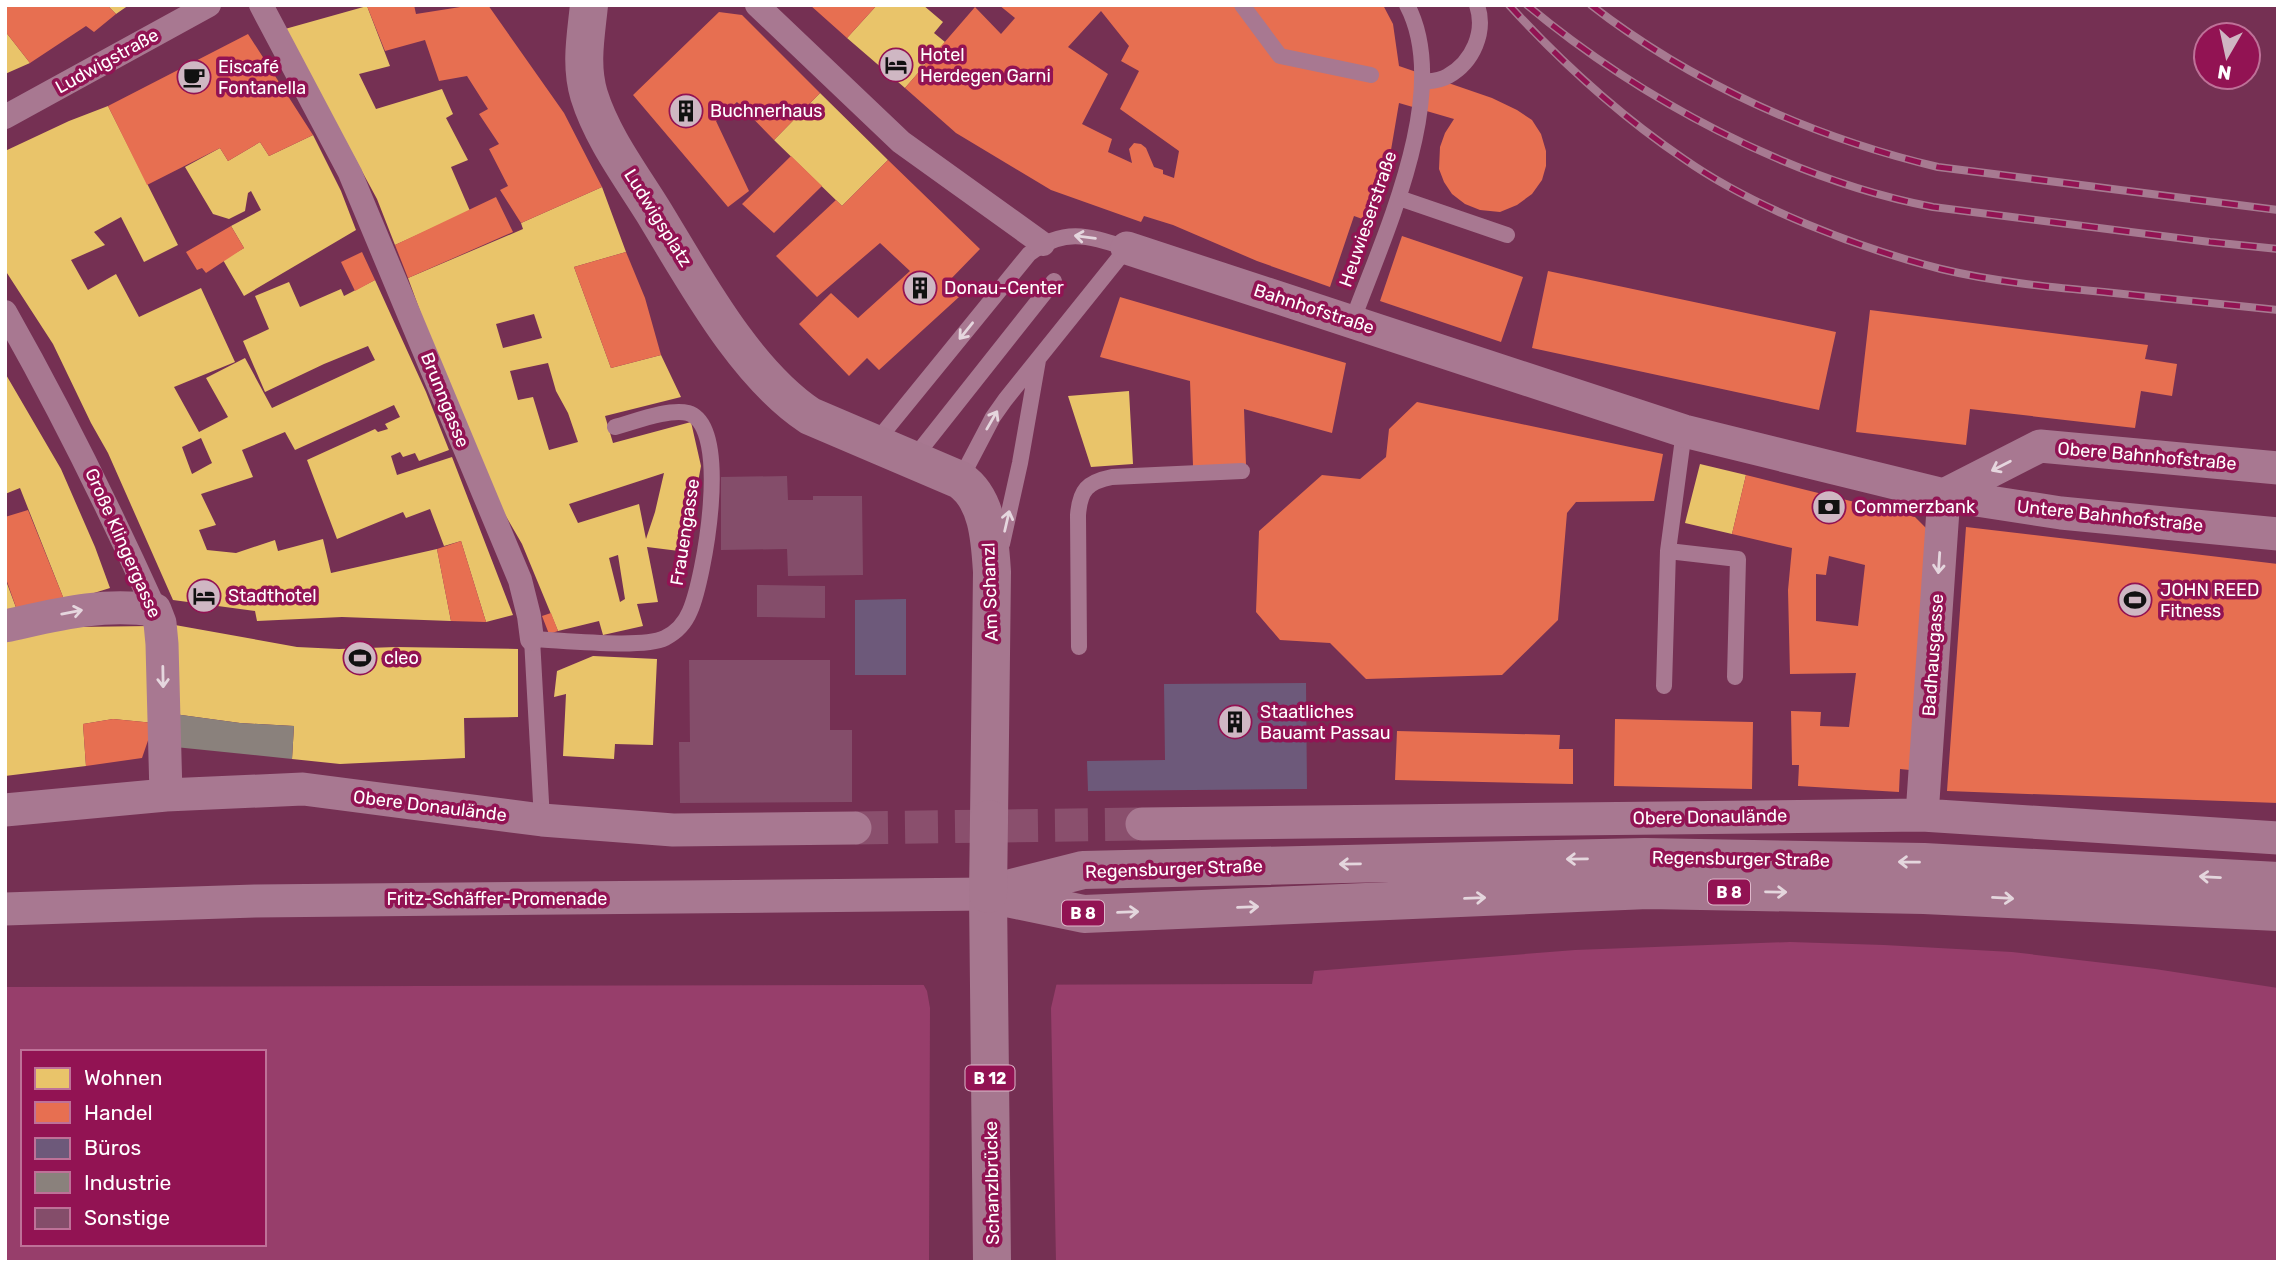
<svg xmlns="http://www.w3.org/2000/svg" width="2283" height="1267" viewBox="0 0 2283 1267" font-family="Rubik,sans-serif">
	<rect width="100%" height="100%" fill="#753053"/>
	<path fill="#973e6b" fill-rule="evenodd" d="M1790,942l94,3 128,7 143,17 123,19v274h-2273v-275l1307,-3 2,-13 261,-21zM23,1052h241v192h-241z"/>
	<path fill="#753053" d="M922,982h135l-6,26 5,254h-127l1,-254 -3,-17z"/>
	<path fill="#e9c46a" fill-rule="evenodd" d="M107,5h22l-13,9z
		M877,5h46l20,17 -9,11 11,9 -40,46 -58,-50z
		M367,6l23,60 -31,8 17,35 66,-20 11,25 -7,4 22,42 -17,7 19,44 -75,34 -18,-46 -92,-170z
		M5,31l25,32 -25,11z
		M820,93l68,67 -46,46 -68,-66z
		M108,106l70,139 -34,17 -23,-45 -27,15 11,13 -34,15 17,30 28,-16 23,43 62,-29 34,74 -61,25 25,45 29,-15 -22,-39 39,-20 27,50 103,-48 -7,-14 -44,18 -59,28 -22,-51 26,-12 -14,-33 34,-14 11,25 41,-18 3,7 31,-16 51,112 23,58 -30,11 -4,-8 -12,4 -3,-5 -9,4 6,19 55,-18 61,158 -27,7 -25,-81 -17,5 -14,-37 -24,9 -3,-6 -66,27 -30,-79 68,-31 3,3 10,-3 -3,-5 15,-7 -6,-12 -99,45 -10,-18 -43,18 11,27 -52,17 15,31 -17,5 8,20 29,3 39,-13 3,11 45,-12 8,34 106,-24 14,72 -109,-4 -85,4 -2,-10 -82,-11 -65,-147 -17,-30 -38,-79 -48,-74v-119l64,-30zM201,438l11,25 -20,11 -10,-27z
		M313,135l28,56 15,39 -112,66 -21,-36 21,-12 -13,-22 30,-16 -10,-19 -3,2 -3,18 -16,8 -16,-5 -28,-47 35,-19 8,13 32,-19 9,14z
		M602,187l24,65 -52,15 37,101 50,-13 20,42 -76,19 8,27 78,-21 10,44 -9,48 -13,37 -32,-4 11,55 -21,2 6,22 -40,9 -4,-14 -41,10 -36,-87 -19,-33 -72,-170 -23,-63 115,-49 -2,-6zM534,314l8,24 -39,10 -7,-24zM548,363l8,28 12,22 10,29 -29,8 -16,-53 -15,3 -8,-29zM664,473l-9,39 -9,27 -7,-35 -61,19 -9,-19zM618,555l7,44 -5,3 -11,-44z
		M5,373l56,96 34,78 15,41 -45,14 -45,-114 -15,6z
		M1129,391l4,73 -42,3 -23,-71z
		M1700,464l46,11 -14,59 -47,-11z
		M5,578l13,35 -13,4z
		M175,625l122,22 42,2 57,-2 122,2v68l-54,1 1,40 -125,6 -48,-5 2,-33 -54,-3 -66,-9z
		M150,626l4,97 -41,-4 -30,5 3,42 -81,10v-140l71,-9z
		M593,656l64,3 -4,86 -38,-1 -1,15 -51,-3 3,-62 -12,3 3,-26z"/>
	<path fill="#e76f51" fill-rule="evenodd" d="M5,5h102l9,9 -22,18 -8,-6 -56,37 -25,-32z
		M372,5h42l2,9 57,-9h15l76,108 38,74 -81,36 -21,-33 8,-4 -19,-37 10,-5 -20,-30 9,-5 -21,-33 -28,5 -14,-41 -40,11 -18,-45z
		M810,5h67l-30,33z
		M999,5h384l10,19 6,42 93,32 25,12 15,10 9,14 5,17v15l-4,14 -10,14 -15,11 -17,7 -20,-2 -15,-6 -13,-10 -8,-12 -5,-13 1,-22 5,-14 9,-14 -55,-16 -8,47 -23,71 -14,-5 -24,71 -73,-26 -84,-36 -29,-9 -3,6 -90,-32 -95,-57 -51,-45 70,-81 26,27 14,-16zM1101,11l28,35 -8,15 18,10 -19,38 59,42 -5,27 -11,-4v-4l-9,-3 -8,-19 -5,-4 -7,-1 -5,6 3,14 -24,-11 4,-13 -30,-15 26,-50 -40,-27z
		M719,12l23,3 78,78 -46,47 -37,-38 -21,19 33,70 -21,16 -95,-112z
		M248,34l65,101 -44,21 -9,-14 -32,19 -8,-13 -73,37 -39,-79z
		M791,156l31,30 -48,47 -32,-29z
		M888,160l92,89 -34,35 13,13 -80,73 -12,-12 -18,18 -50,-52 32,-31 27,25 52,-47 -30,-28 -63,54 -41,-41 60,-56 6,6z
		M496,197l17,35 -105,46 -13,-33z
		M231,226l13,22 -38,25 -4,-5 -5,2 -11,-18z
		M1402,236l121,41 -22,65 -121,-41z
		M362,252l13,28 -20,11 -14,-29z
		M626,252l19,46 16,57 -50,13 -37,-101z
		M1548,271l288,61 -17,78 -287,-62z
		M1120,297l226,66 -14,70 -88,-24 2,56 -53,1 -3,-85 -90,-24z
		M1870,310l278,35 -3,14 32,5 -5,32 -31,-5 -6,37 -165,-19 -4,36 -110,-13z
		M1417,402l246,52 -9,47 -78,1 -9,11 -9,107 -56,55 -136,4 -36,-36 -50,-3 -24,-28 3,-81 63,-56 38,4 26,-22 3,-28z
		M1746,475l169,42 12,12 -17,241 -10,-1 -1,23 -101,-6 1,-21h-7l-1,-54 30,1 -1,14 29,1 7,-54 -66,1 -2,-84 4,-42 -60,-14zM1829,556l36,9 -7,61 -42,-5v-47l10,1z
		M28,510l37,92 -47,11 -13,-37v-59z
		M1966,527l312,37v239l-331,-12z
		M461,541l25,81 -35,-1 -14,-72z
		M551,613l7,18 -9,3 -7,-18z
		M113,719l41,4 -12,35 -56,8 -3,-42z
		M1615,719l138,3 -1,67 -138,-3z
		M1397,731l163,4 -1,14h14v35l-178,-4z"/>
	<path fill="#6d597a" d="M906,599v76h-51v-75z
		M1306,683l1,106 -219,2 -1,-30 78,-1 -1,-76z"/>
	<path fill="#8a817c" d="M174,714l66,9 54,3 -2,33 -117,-12z"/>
	<path fill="#844d6a" d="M787,476l1,24h25v-4h49l1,79 -75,1 -1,-27 -66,1v-73z
		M757,585l68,1v32l-68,-1z
		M689,660h141v70h22v72l-172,1 -1,-61h11z"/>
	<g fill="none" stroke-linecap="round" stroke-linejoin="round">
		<path stroke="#8a4f6d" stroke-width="33" stroke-dasharray="33 17" stroke-linecap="butt" d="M855,828l287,-4"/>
		<path stroke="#a87891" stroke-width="16" d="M1242,5l38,51 91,19
			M1422,82c9,-1 18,-1 26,-6 25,-14 38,-44 29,-71
			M1399,198l108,37
			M1352,322c31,-85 101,-230 55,-317
			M875,443l154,-189c35,-27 60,-18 98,-6l-122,152 -12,17 -33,63
			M913,459l141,-178
			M1002,544l18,-81 18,-103
			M1668,551l70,8 -3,118
			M1079,647l-1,-132c2,-25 9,-33 34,-38l130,-6
			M1664,686l4,-135 16,-120
			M542,820l-10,-181c29,1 111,10 133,-1 12,-6 20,-15 25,-27 14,-32 42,-185 -2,-198 -19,-5 -54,9 -73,14"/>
		<path stroke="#a87891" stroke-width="24" d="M261,5l89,168 170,407 9,36 3,23
			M757,5l144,137 142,102
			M5,117l204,-112
			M5,312c55,97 104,196 150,298"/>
		<path stroke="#a87891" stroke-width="33" d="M1127,248l557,183 260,64 117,18 217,21
			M1944,495l96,-49 238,22
			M5,626c55,-12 93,-23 150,-16l5,13 2,21 4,151
			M5,810l161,-15 137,-6 239,31 131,10 182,-2
			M1922,815l22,-320
			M1142,824l780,-9 356,23
			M5,909l250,-8 733,-7"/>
		<path stroke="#a6778f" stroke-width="38" d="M589,5c-3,30 -9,60 0,90 13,42 41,79 64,116 41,67 91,161 157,205l150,64c28,19 30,61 32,92l-3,247
			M988,894l95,-24 562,-13 279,5 354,19
			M988,894l4,368
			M997,896l87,18 564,-24 276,5 354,17"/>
		<g stroke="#a77a91" stroke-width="8">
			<path id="rail" d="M1509,5c53,58 110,110 175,154 70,49 174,89 257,110 54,13 108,18 163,23 58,6 116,12 174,18
				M1527,5c113,94 261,174 406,202l277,35 68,7
				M1591,5c100,78 224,133 347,162l340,43"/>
		</g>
		<use href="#rail" stroke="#921353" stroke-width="5" stroke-dasharray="16" stroke-linecap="butt"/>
		<path stroke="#a6778f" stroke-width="38" d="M988,894l1,-75"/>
	</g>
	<defs><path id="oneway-shaft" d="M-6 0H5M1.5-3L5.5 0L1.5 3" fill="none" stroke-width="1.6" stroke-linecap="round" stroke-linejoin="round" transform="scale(1.75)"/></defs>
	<g stroke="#e5d6de">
		<use href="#oneway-shaft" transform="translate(1085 237) rotate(-173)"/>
		<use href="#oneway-shaft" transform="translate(966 331) rotate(129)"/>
		<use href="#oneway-shaft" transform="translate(992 420) rotate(-60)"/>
		<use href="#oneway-shaft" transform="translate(2001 466) rotate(153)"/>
		<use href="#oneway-shaft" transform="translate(1007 521) rotate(-77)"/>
		<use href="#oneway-shaft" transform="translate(1939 563) rotate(94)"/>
		<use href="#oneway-shaft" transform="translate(72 612) rotate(-11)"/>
		<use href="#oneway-shaft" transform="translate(163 677) rotate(89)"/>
	</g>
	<g stroke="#e4d6dd">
		<use href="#oneway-shaft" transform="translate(1577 859) rotate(179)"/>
		<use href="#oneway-shaft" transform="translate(1909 862) rotate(-179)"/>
		<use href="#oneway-shaft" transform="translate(1350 864) rotate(179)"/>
		<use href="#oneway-shaft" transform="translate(2210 877) rotate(-177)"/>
		<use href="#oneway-shaft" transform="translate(1776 892) rotate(1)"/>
		<use href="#oneway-shaft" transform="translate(1475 898) rotate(-2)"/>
		<use href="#oneway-shaft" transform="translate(2003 898) rotate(3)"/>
		<use href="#oneway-shaft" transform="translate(1248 907) rotate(-2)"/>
		<use href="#oneway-shaft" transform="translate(1128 912) rotate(-2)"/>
	</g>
	<defs>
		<g id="hotel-disc" transform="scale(1.75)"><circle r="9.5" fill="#cfb7c3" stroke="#921353"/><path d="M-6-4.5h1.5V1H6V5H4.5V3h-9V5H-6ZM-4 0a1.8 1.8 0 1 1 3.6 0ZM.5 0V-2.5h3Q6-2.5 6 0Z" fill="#111"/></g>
		<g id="cafe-disc" transform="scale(1.75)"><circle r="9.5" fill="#cfb7c3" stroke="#921353"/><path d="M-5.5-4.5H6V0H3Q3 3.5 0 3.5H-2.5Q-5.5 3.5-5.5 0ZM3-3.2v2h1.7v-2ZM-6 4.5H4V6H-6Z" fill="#111"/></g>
		<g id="building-disc" transform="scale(1.75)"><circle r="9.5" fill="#cfb7c3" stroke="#921353"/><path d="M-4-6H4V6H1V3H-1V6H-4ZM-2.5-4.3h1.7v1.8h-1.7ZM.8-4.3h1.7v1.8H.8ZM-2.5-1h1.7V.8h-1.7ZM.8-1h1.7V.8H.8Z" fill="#111"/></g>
		<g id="bank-disc" transform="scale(1.75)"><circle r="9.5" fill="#cfb7c3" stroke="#921353"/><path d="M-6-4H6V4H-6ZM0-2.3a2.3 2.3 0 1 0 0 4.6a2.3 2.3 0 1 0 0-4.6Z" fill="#111"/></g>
		<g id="stadium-disc" transform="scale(1.75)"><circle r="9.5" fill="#cfb7c3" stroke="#921353"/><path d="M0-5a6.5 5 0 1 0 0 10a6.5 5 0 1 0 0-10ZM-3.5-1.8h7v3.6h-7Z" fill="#111"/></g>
	</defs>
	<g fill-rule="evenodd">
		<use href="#hotel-disc" x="896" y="65"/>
		<use href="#cafe-disc" x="194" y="77"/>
		<use href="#building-disc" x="686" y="111"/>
		<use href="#building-disc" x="920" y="288"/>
		<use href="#bank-disc" x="1829" y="507"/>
		<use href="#hotel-disc" x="204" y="596"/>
		<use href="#stadium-disc" x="2135" y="600"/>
		<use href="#stadium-disc" x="360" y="658"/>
		<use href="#building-disc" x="1235" y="722"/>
	</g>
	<g text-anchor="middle" stroke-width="7" stroke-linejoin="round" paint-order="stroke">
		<g fill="#921353" stroke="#deb8cb" stroke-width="2">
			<rect x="1708" y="879.5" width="42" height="25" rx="5"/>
			<rect x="1062" y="900.5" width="42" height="25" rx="5"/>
			<rect x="965.5" y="1065.5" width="49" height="25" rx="5"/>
		</g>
		<g font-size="16" font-weight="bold" fill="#fff">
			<text x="1729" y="898">B 8</text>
			<text x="1083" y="919">B 8</text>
			<text x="990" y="1084">B 12</text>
		</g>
		<g font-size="18" fill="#fff" stroke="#921353" text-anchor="start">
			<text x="920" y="61">Hotel<tspan x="920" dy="21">Herdegen Garni</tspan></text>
			<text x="218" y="73">Eiscafé<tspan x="218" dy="21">Fontanella</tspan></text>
			<text x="710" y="117">Buchnerhaus</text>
			<text x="944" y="294">Donau-Center</text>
			<text x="1854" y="513">Commerzbank</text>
			<text x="2160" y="596">JOHN REED<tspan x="2160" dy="21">Fitness</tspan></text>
			<text x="228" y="602">Stadthotel</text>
			<text x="384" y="664">cleo</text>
			<text x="1260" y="718">Staatliches<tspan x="1260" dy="21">Bauamt Passau</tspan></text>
		</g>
		<g font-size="18" fill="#fff" stroke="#921353">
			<text transform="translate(107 61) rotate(-29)" y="6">Ludwigstraße</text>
			<text transform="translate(658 218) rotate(58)" y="6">Ludwigsplatz</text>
			<text transform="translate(1368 219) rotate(-71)" y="6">Heuwieserstraße</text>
			<text transform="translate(1314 309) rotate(18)" y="6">Bahnhofstraße</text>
			<text transform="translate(445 400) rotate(68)" y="6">Brunngasse</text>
			<text transform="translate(2147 456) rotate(5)" y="6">Obere Bahnhofstraße</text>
			<text transform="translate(2110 516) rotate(6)" y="6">Untere Bahnhofstraße</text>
			<text transform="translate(685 532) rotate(-81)" y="6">Frauengasse</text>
			<text transform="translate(123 543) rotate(66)" y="6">Große Klingergasse</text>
			<text transform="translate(990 592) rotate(-92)" y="6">Am Schanzl</text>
			<text transform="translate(1933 655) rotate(-86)" y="6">Badhausgasse</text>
			<text transform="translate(430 806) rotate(7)" y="6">Obere Donaulände</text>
			<text transform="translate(1710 817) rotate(-1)" y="6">Obere Donaulände</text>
			<text transform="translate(1741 859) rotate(1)" y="6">Regensburger Straße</text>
			<text transform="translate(1174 869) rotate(-2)" y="6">Regensburger Straße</text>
			<text x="497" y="905">Fritz-Schäffer-Promenade</text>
			<text transform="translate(992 1183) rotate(-91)" y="6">Schanzlbrücke</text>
		</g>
	</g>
	<rect width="2283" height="1267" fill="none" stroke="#ffffff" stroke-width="14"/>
	<rect x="21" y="1050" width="245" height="196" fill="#921353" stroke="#be7198" stroke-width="2"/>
	<rect x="35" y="1068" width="35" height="21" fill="#e9c46a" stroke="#be7198" stroke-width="2"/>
	<text x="84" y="1085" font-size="21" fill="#ffffff">Wohnen</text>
	<rect x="35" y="1102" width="35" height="21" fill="#e76f51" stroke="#be7198" stroke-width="2"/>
	<text x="84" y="1120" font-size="21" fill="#ffffff">Handel</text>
	<rect x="35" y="1138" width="35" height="21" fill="#6d597a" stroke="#be7198" stroke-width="2"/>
	<text x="84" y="1155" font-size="21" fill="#ffffff">Büros</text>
	<rect x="35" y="1172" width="35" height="21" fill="#8a817c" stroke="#be7198" stroke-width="2"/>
	<text x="84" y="1190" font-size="21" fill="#ffffff">Industrie</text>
	<rect x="35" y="1208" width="35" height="21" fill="#844d6a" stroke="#be7198" stroke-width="2"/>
	<text x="84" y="1225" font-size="21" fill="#ffffff">Sonstige</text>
	<g transform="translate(2227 56) rotate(189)"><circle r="33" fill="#921353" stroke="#be7198" stroke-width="2"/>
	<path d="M0-5L12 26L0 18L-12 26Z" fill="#cfb7c3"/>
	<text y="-10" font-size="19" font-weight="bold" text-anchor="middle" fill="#ffffff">N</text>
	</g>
</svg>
